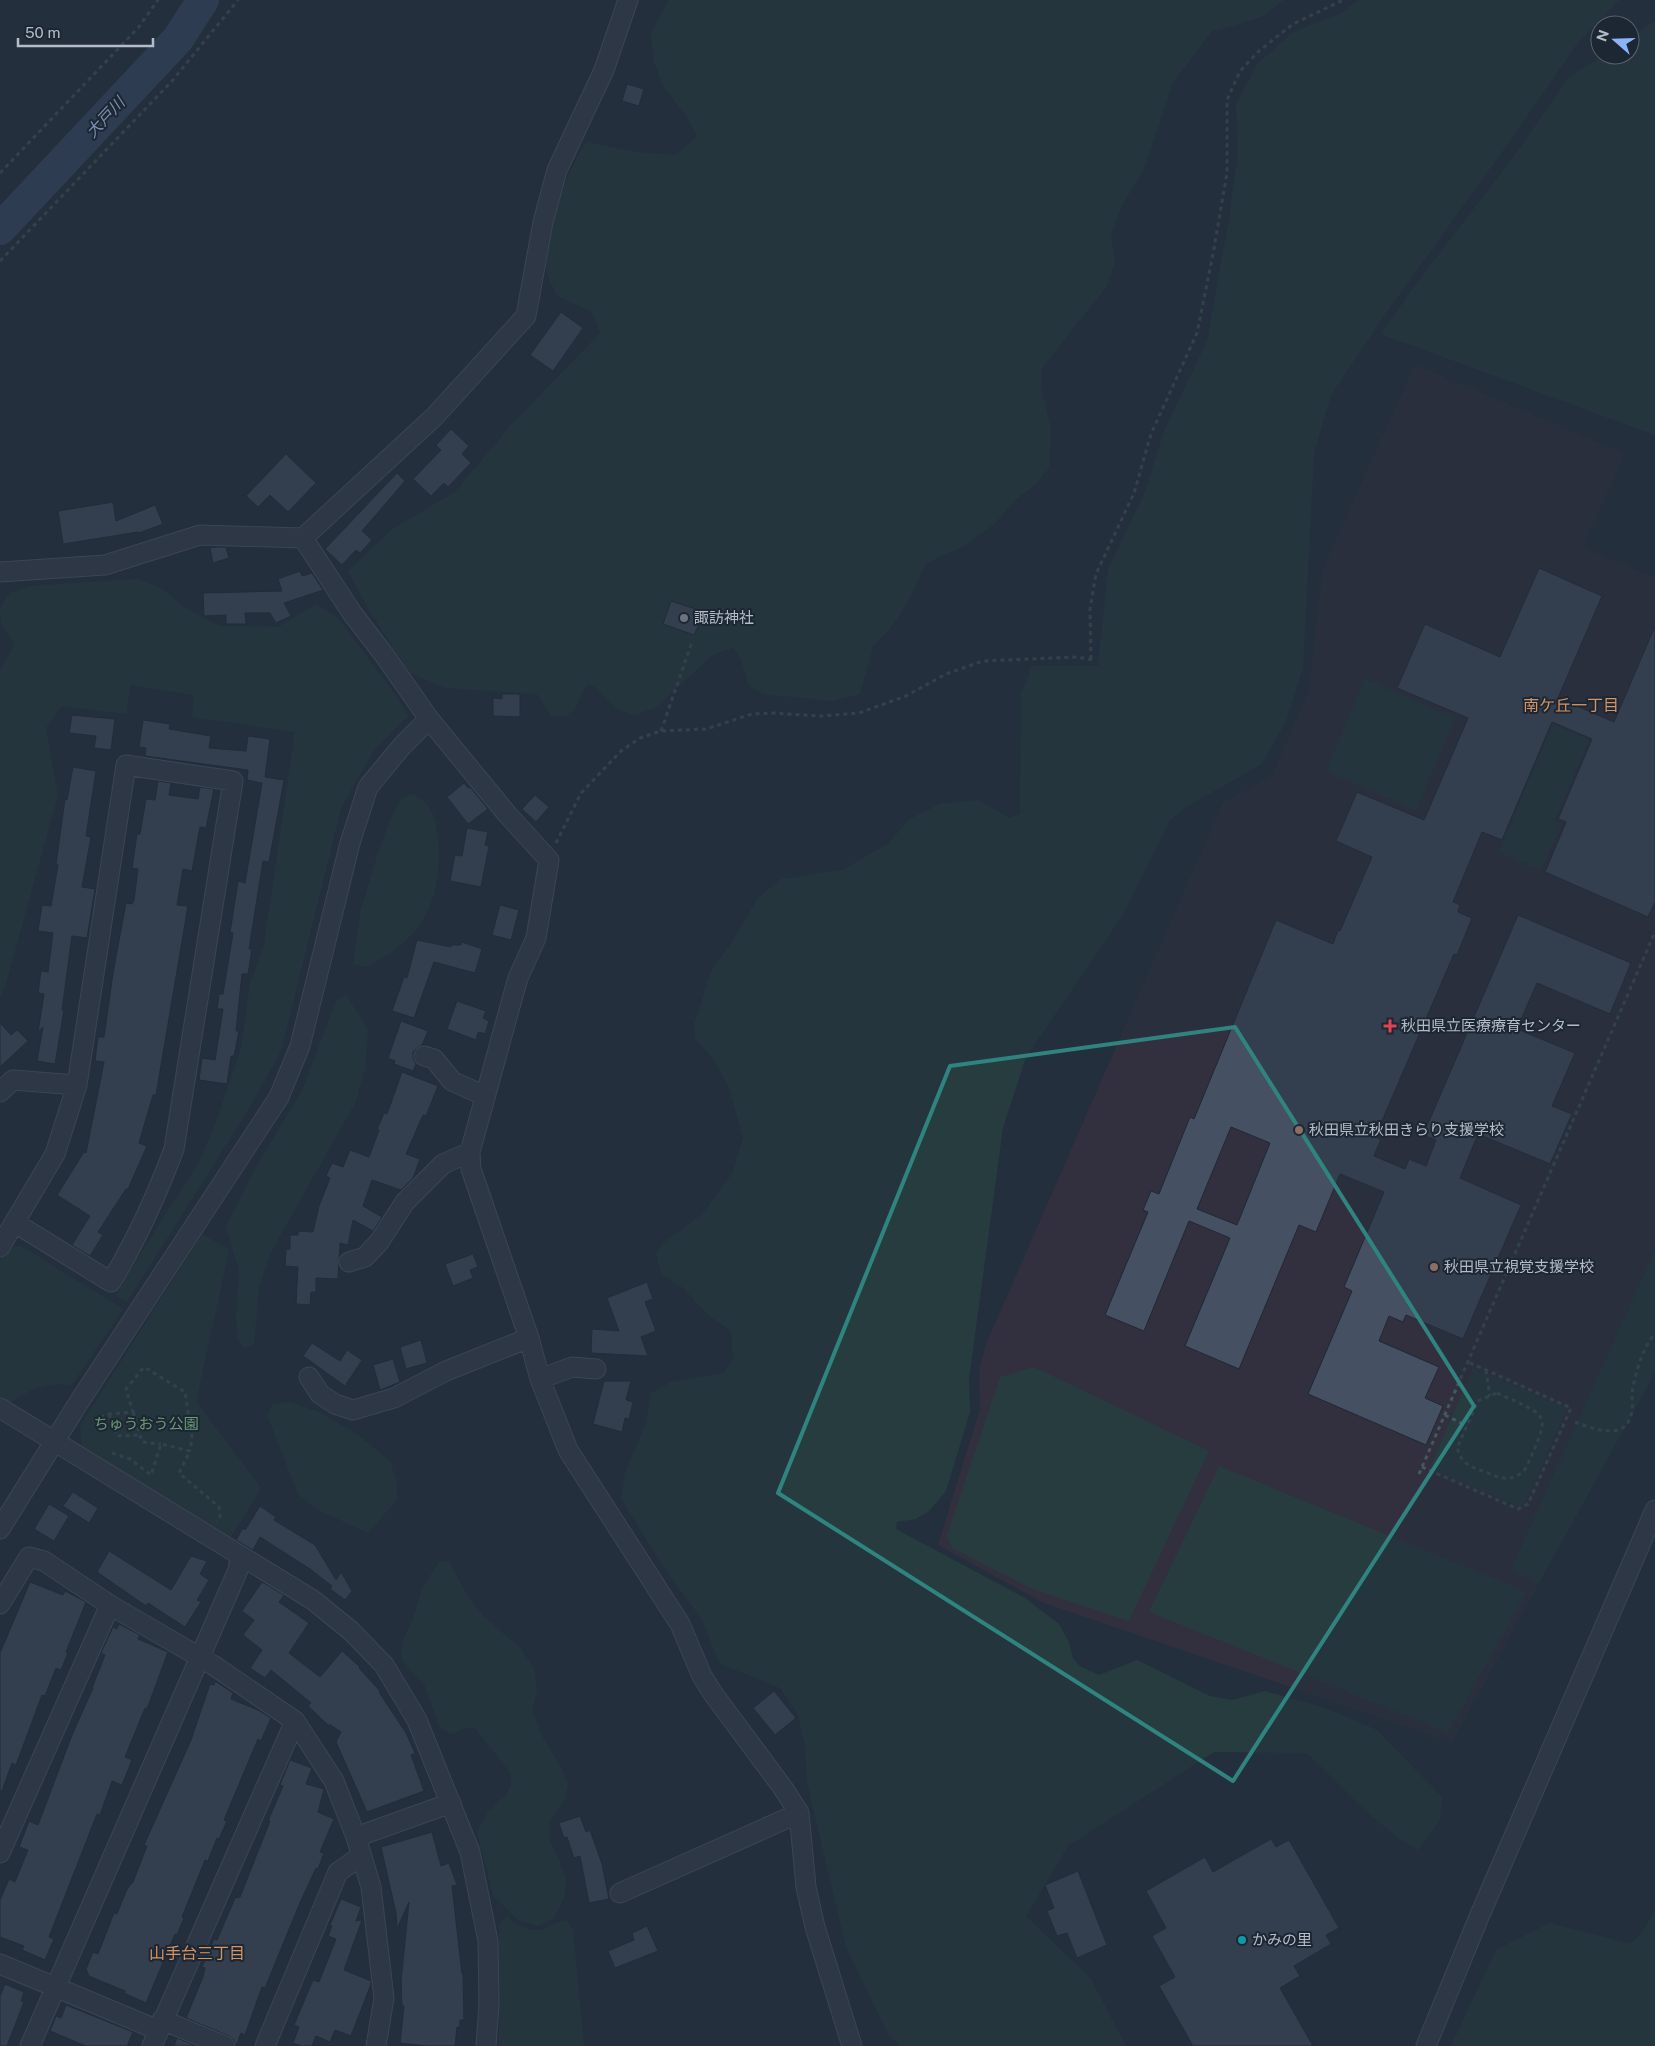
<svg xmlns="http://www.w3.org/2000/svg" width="1655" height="2046" viewBox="0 0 1655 2046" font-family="'Public Sans','Noto Sans JP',sans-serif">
	<rect width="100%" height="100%" fill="#242f3e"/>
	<path fill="#32303f" d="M1415,365l210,89 -43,93 73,31v672l-144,319 28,14 -87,159 -408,-139 -106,-58 42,-136 -1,-37 7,-28 237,-541 49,-27 37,-85 14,-122z"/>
	<path fill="#263c3f" d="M669,0h615l-23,17 -50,15 -38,50 -29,87 -23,38 -10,29 4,25 -8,25 -65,82 -1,19 10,43 -2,38 -14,17 -16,12 -26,28 -29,21 -38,17 -17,37 -19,29 -17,17 -13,48 -29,7 -67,-7 -15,-8 -8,-27 -8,-11 -19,6 -59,54 -21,7 -17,-6 -26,-25 -5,1 -11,24 -10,8 -14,-1 -14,-22 -90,-6 -37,-15 -41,-63 -21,-39 43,-41 64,-38 56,-67 89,-92 -8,-21 -35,-16 -11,-25 5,-56 19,-44 16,-29 55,11 35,2 21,-19 -11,-21 -22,-27 -10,-26 -3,-29z
		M1358,0h261l-43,45 -66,96 -122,169 -57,85 -17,58 -11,214 -17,54 -24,43 -74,42 -18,14 -49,98 -95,139 -23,71 -34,251 1,33 -24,79 -18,21 -12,7 -19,3 -1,7 129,69 34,26 10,18 4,16 7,8 19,9 38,-15 73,36 22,4 33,-9 60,17 52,22 65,67 -2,23 -22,30c-42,-24 -76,-64 -111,-97l-93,-1 -146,94 -42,70 65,63 35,67h-226l-11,-10 -43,-89 -39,-165 -2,-37 -8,-33 -17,-24 -60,-24 -19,-46 -34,-46 -46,-73 4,-26 21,-49 5,-31 20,-11 53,-9 9,-14 -2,-28 -24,-17 -24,-26 -22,-14 -5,-21 7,-10 39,-29 31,-42 10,-35 -14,-49 -15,-28 -19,-22 -1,-13 17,-54 21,-29 26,-44 23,-19 61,-9 46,-26 20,-24 32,-16 38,-4 31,18 11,-4 1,-121 6,-12 4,-15h67l10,-97 37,-77 19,-61 43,-90 22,-122 9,-65 -2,-50 22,-41 34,-30 50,-20z
		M1655,21v414l-274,-101 33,-47 106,-139 48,-70 36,-23h26v-17z
		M136,579l25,9 26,21 33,17 58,1 38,-23 22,14 61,82 9,16 -34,34 -33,58 -60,243 -33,59 -121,192 -11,-6 16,-29 66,-103 17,-39 26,-76 9,-65 14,-39 31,-213 -103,-15 2,-22 -63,-10 -5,29 -64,-8 -16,22 12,67 -53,192 -5,10v-327l15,-25 -14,-21 -1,-11v-5l10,-15 22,-7z
		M1365,679l90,39 -39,92 -90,-39z
		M1553,725l36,15 -35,81 7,3 -20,46 -42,-18z
		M413,794c22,13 23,24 25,48 3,37 -5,77 -36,102 -10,9 -24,16 -35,23l-14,-3 8,-55 16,-53 13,-36 11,-21z
		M346,995l22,34 -3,40 -10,34 -84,149 -12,35 -5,57 -10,4 -6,-7 -2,-22 3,-48 -13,-45 32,-63 44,-72 34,-90z
		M202,1234l27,16 -33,152 65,86 -32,52 -147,-89 -2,-25z
		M21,1246l102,63 -51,76c-28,-3 -39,3 -62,18l-10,-6v-136l8,-13z
		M1655,1250v123l-116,210 -28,-14z
		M1034,1367l175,84 -80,170 -96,-32 -81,-41 -5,-13 53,-158z
		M1473,1368l94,40 -44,100 -93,-40z
		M290,1402l29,10 38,22 33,27 7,22 -1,18 -28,32 -54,-25 -16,-14 -31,-79 6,-11z
		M1219,1466l307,126 -78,140 -299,-120z
		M449,1561l19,36 15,19 37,32 14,20 3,22 -5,20 10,26 20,33 6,15 -4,17 -15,21v18l9,17 8,22 -2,19 -10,20 -15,8 -21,-6 -25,-24 -16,-64 11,-20 19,-18 4,-9v-11l-35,-45 -8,-2 -15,7 -13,-6 -16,-44 -21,-22 -2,-10 3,-14 9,-19 9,-31 17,-26z
		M1655,1910v136h-204l45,-96 54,-27 80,21 12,-11z
		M507,1916c9,9 20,16 33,14 7,-1 16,-9 27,-10l6,11 11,115h-85v-122z"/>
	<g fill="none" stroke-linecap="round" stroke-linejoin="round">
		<path stroke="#394c67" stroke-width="32" d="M0,229l178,-190 25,-39"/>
	</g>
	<path fill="#455162" stroke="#1f2835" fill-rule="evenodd" d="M627,84l17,5 -5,17 -17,-5z
		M561,312l22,16 -30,43 -23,-16z
		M451,429l18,17 -7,8 9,9 -23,24 -4,-4 -13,13 -18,-17 28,-29 -5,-5z
		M286,454l30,29 -28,29 -18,-17 -12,12 -12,-11z
		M397,473l8,8 -43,50 10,9 -12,13 -4,-3 -14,15 -17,-16z
		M113,502l3,19 39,-16 8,19 -24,9 -1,-1 -75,12 -5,-33z
		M216,547h10l3,11 -16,5 -3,-15z
		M1539,568l63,28 -44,102 56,24 41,-96v276l-7,15 -103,-45 21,-50 -8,-3 34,-80 -40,-17 -50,118 -20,-8 -29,70 7,3 -2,7 14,6 -15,37 -3,-1 -79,183 6,2 -7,17 31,13 4,-10 17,7 10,-26 -13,-5 95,-220 113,48 -21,51 -73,-31 -20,46 58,24 -23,53 20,8 -22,50 -72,-30 -18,44 61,27 -58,134 -57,-24 -3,7 -14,-6 -10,25 60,26 -14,31 18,8 -17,39 -118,-51 44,-103 -8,-4 40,-95 -44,-18 -24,58 -17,-7 -60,144 -54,-23 45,-108 -41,-17 -45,110 -39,-16 43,-103 -5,-2 8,-19 8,3 31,-77 4,2 82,-199 57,24 5,-14 2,1 32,-74 -36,-16 21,-49 67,28 44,-102 -71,-30 28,-64 75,33zM1231,1127l39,16 -33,82 -40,-16z
		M300,571l2,5 10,-3 11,17 -39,13 7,13 -15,7 -6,-10h-25l1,11h-20v-9l-22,1 -1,-23 79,-2 -4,-12z
		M671,601l34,11 -11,23 -31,-11z
		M502,694h18v23l-27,-1v-18l9,1z
		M72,715l43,4 -4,31 -17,-2 2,-12 -27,-3z
		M143,720l27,4 -1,5 42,7 -2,12 37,3 2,-15 22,3 -5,38 19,3 -15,82 -6,-1 -14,88h3l-4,25h-6l-6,57h3l-5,25h-3l-4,28 -28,-4 3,-22 13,2 8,-51h-6l2,-15h4l10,-61h-3l8,-52 7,2 17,-100 -15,-3 1,-10 -103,-14 1,-8 -7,-1z
		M73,767l23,4 -10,65 5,1 -9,50 13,2 -8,49 -15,-2 -10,74h2l-9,54 -18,-3 6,-34 -5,5 6,-38 -6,-1 3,-22 7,1 5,-39 -15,-2 4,-26 9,1 7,-41 -2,-1 9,-65 2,1z
		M158,781l13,2 -2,12 29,4 2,-12 14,2 -8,39 -6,-1 -8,44 -9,-2 -6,36 11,1 -32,189h-3l-14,48 8,3 -19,43h-2l-28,43 5,3 -13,21 -18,-11 18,-29 -33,-21 27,-43 2,1 18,-91 -9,-1 3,-24h6l9,-64 13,-70 6,1 2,-4 4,-31 -6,-1 5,-34h3l6,-35 9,1z
		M464,783l4,5 2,-1 18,22 -20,15 -21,-27z
		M535,795l14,12 -13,15 -14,-13z
		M467,828l21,4 -3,13 4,1 -8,41 -31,-6 5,-26 7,1z
		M500,905l19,5 -8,30 -19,-5z
		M417,940l34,7v-2h10l1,-3 20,7 -7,24 -41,-11 -20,56 -22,-7 12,-34 3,1z
		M457,1001l29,10 -3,7 6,3 -4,13 -7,-2 -2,8 -29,-11z
		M401,1021l27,10 -6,14 -5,3 -4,4v6l3,6 -3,7 -19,-7 1,-3 -7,-3z
		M0,1023l11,12 6,-5 11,11 -28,26z
		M402,1072l36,14 -12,30 -3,-1 -17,39 14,5 -7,19 -12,12 -29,-10 -9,26 19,11 -9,14 -20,-11 -5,25 -8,-2 -2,36 -22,-1v14h-5l-1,13 -14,-1 2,-37 -13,-1 1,-17h4v-14h8v-4l15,1 6,-26 11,-28 -4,-2 6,-13 11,4 7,-17 19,7 10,-27 -2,-1 7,-16 3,1z
		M473,1254l5,13 -8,3 3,8 -20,8 -8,-22z
		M647,1282l6,17 -8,3 11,29 -15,6 7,19 -57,-3 1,-24 27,2 -12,-33z
		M421,1340l6,23 -21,6 -6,-22z
		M312,1343l28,18 7,-11 15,10 -17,26 -42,-30z
		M393,1359l7,23 -20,8 -7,-25z
		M604,1381h27l-5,19 7,2 -4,17 -4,-1 -3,14 -29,-8z
		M73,1492l25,16 -9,15 -26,-17z
		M49,1504l20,12 -15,25 -20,-12z
		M260,1506l16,11 -2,3 41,25 21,35 5,-8 11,19 -7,9 -15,-11 2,-3 -22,-17 -50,-32 -7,13 -17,-10 7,-12 2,2z
		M109,1551l62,39 20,-34 16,5 -7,13 9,6 -12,20 4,2 -16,25 -37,-24 -2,3 -49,-34z
		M30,1582l33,13 2,-4 21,11 -20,50 2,1 -7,17 -5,-2 -11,28 -3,-1 -26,70 -4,-2 -10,28h-2v-138z
		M262,1582l22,13 -5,7 30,21 -20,30 31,24 22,-26 18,16 -1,1 21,23 -1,1 27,41 9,20 -4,2 13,36 -57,21 -31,-70 5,-10 -12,-8v2l-21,-20 3,-3 -40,-33 -6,8 -15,-10 12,-18 -19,-15 11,-15 -12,-9z
		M119,1624l21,11 -2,4 30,13 -21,57 -2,-1 -20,49 7,3 -10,25 -10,-4 -12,34 -3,-1 -48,123 5,2 -9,21 -23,-10 2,-4 -24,-9v-37l9,-21 6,3 13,-32 -9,-3 10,-26 9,4 34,-90 21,-47h-1l13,-33 -4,-2 12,-26 4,2z
		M215,1681l18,12 -2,6 27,11 13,8 -10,23 -3,-2 -34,81 3,1 -8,18 -2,-1 -9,23 -3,-1 -23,57 2,1 -7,17 -2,-1 -29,69 -22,-10 1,-2 -36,-15 -3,-7 7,-17 5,2 16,-41 3,1 10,-25 6,-7 14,-36 -3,-1 47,-105 19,-56 4,1z
		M774,1691l22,27 -21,17 -22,-27z
		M290,1760l22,8 -6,16 18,5 -6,23 16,7 -14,33 4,1 -6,16 -2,-1 -17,37 -34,83 -3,-1 -17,48 -4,-2 -5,13 -2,-6 -5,-4 -43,-18 17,-41 2,-9 -3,-1 12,-28 3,1 18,-42 5,-1 30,-76h-2l15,-35 -3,-1z
		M580,1816l6,16 4,-2 12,34 7,35 -20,4 -9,-47 -6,2 -7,-21 -3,1 -5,-15z
		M432,1832l9,34 8,-3 8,22 -5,1 10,88h1l1,46h-4v7h-3l-2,19h-29l-26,-3 4,-37h-2l-1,-25 8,-79 -12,27 -1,-16 -15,-66z
		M1271,1839l5,8 13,-7 50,88 -13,7 5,9 -37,22 6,10 -20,12 33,58h-120l-34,-60 16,-9 -23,-41 14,-8 -20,-37 59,-34 8,15z
		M1078,1871l29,74 -30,13 -10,-25 -10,3 -10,-25 7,-3 -9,-23z
		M341,1899l20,8 -5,14 6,-1 -18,50 27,11v3l-20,52 -16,-6 -5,12 -14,-6 -4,10h-10l-9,-3 6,-16 -5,-2 19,-45 6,2 17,-43 -8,-3 4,-10 -2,-1z
		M647,1926l11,25 -43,17 -7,-17 26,-11 -2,-7z
		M5,1984l19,8 -3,9 3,1 -17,44h-7v-50z
		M66,2005l67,27 -6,14h-41l-36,-15 6,-15 5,2z
		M177,2038l19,8h-22z"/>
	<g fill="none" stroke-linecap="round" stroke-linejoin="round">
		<g stroke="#565f6c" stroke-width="21">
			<path id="minor" d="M303,538l49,75 33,43 44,63 78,95 42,46 -13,78 -18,40 -4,14 -44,160 1,17 58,169 11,41 28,71 112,174 22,52 12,19 69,93 16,25 7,74 9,40 37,119
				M0,572l105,-7 95,-30 103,3 131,-121 92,-101 17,-94 14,-52 47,-100 24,-70
				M424,1056l10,3 18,22 33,15
				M0,1092l13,-12 64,5
				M0,1247l55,-93 22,-69 49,-320 107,16 -59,368c-18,48 -37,90 -63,133l-96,-59
				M349,1262l16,-5 14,-15 26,-40 38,-38 27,-12
				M309,1377l11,17 15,10 18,6 41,-12 52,-27 83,-33
				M540,1379l32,-12 24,2
				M0,1408l313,192 38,31 33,34 33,55 53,132 18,89 1,63 -3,42
				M0,1529l79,-127 200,-305 21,-51 50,-203 18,-56 34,-41 27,-27
				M0,1604l29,-47 15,4 66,44 103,60 82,56 39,60 22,56 15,50 13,111 -8,48
				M356,1837l95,-34
				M0,1853l110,-248
				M620,1893l179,-80
				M0,1964l158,66
				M162,2020l63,26
				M30,2046l208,-476 2,-14
				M152,2046l143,-325
				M265,2046l73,-174 23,-16
				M1426,2046l53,-129 176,-407"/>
		</g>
		<path stroke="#44595c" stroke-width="3" stroke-dasharray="4 4" stroke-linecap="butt" d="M0,173l138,-145 20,-28
			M0,261l172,-180 66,-81
			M1091,659l-1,-50 6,-35 38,-81 17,-59 46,-101 16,-79 14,-81v-73l13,-29 19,-20 34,-27 50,-24
			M661,731l31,-89
			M556,843l25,-50 40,-42 19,-13 21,-7 45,-2 46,-15 20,-1 49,3 38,-3 47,-17 40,-22 37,-13 93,-4 19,3
			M1486,1370l4,26
			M1497,1393c56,25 53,20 29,75 -13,16 -27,10 -43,3 -6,-2 -14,-4 -18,-9 -5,-4 -6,-9 -8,-14l21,-47z
			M133,1412l9,30 19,2
			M109,1414l8,22 23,-1
			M1445,1415l22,11
			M93,1420l16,-6 24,-2 -7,-23 18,-22 41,25 7,45 -2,14
			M1575,1422c19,7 53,21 57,-12 1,-7 -1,-15 1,-23 4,-19 10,-39 22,-54
			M112,1453l18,6 21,16 10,-31 29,7 -11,22 40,34 1,10 -3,5
			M1422,1467l96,42 10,-5 43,-96 -103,-46
			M1419,1474l236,-542"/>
		<use href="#minor" stroke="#38414e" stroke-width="19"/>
	</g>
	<path d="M0 0H1655V2046H0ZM1235,1027l239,379 -241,375 -455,-288 172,-427z" fill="#242f3e" fill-opacity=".55" fill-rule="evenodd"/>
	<path fill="none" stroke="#308480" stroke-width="4" stroke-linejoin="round" d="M1235,1027l239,379 -241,375 -455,-288 172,-427z"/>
	<circle fill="#6b7280" stroke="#1d2633" stroke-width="2" cx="684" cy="618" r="5"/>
	<path fill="#e0444e" stroke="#1d2633" stroke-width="2" d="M1387.5 1018.5h5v5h5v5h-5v5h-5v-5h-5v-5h5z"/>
	<g fill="#8d6e63" stroke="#1d2633" stroke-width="2">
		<circle cx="1299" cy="1130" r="5"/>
		<circle cx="1434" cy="1267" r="5"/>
	</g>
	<circle fill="#0f9aa8" stroke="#1d2633" stroke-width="2" cx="1242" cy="1940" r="5"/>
	<g text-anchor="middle" stroke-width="4" stroke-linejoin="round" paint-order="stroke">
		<g font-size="15" fill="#b4bcc9" stroke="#1d2633" text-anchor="start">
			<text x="694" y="623">諏訪神社</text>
			<text x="1401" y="1031">秋田県立医療療育センター</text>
			<text x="1309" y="1135">秋田県立秋田きらり支援学校</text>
			<text x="1444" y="1272">秋田県立視覚支援学校</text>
			<text x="1252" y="1945">かみの里</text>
		</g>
		<g font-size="15" fill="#6b9a76" stroke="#1d2633">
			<text x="146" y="1429">ちゅうおう公園</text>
		</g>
		<g font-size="16" font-style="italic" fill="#7c92b1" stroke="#1d2633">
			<text transform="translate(105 117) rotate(-47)" y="6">大戸川</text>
		</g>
		<g font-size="16" fill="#d59563" stroke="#1d2633">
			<text x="1571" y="711">南ケ丘一丁目</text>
			<text x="197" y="1959">山手台三丁目</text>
		</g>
	</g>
	<g transform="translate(1615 40) rotate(290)"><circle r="24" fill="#1d2633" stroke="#59626f"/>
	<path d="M0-4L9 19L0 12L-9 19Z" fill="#8ab4f8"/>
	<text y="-8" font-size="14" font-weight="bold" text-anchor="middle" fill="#b4bcc9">N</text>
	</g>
	<path d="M18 38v8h135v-8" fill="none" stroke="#b4bcc9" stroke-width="2.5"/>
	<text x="25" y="38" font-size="15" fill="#b4bcc9" stroke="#1d2633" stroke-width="4" paint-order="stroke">50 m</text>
</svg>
